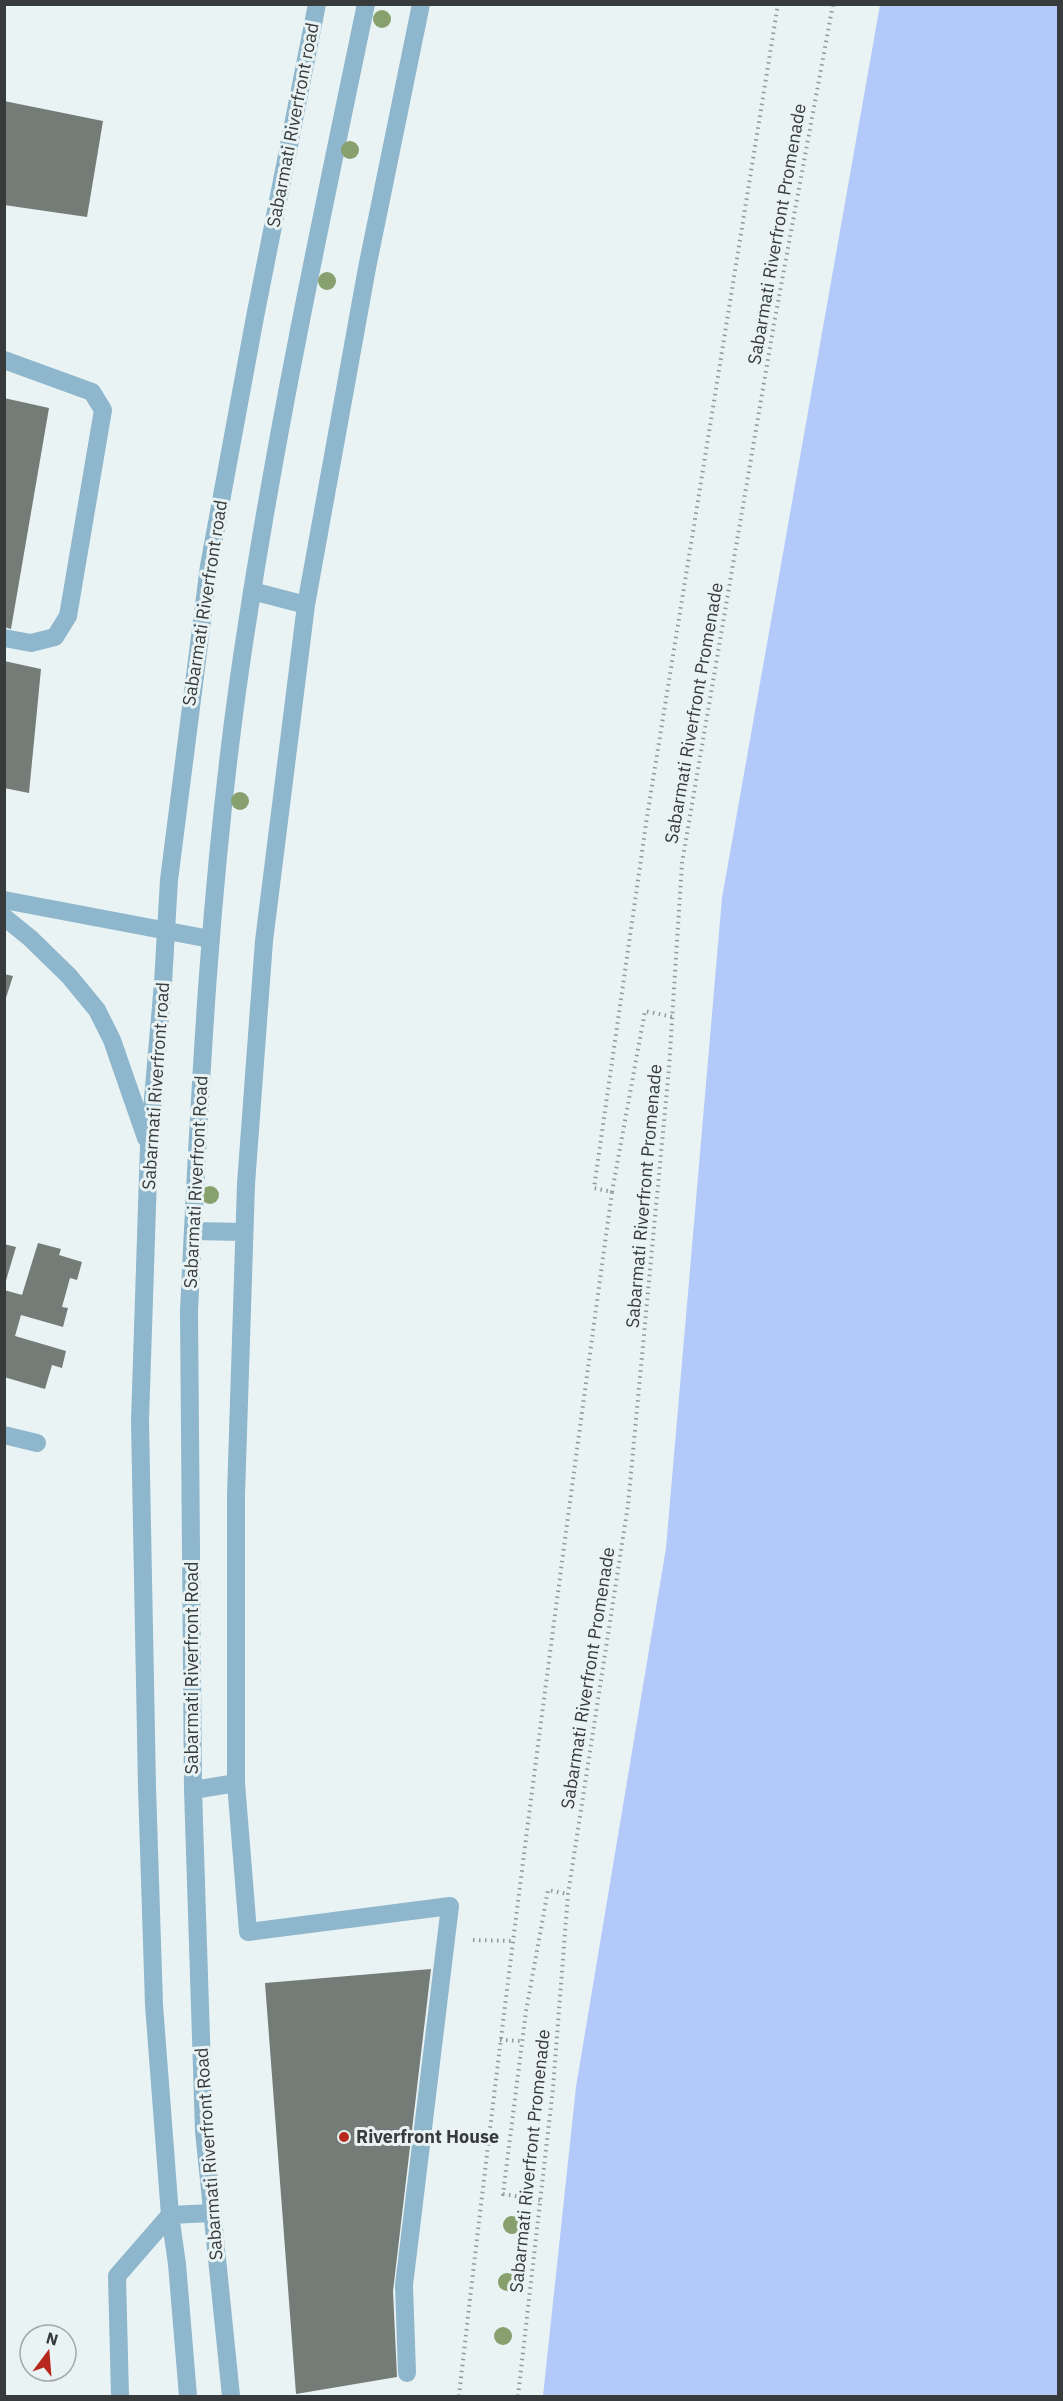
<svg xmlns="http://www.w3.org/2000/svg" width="1063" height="2401" viewBox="0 0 1063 2401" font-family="'IBM Plex Sans',sans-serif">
	<rect width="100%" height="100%" fill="#e9f3f3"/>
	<path fill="#b3c9f9" d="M880,5h178v2391h-515l33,-309 90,-539 56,-650z"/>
	<path fill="#747c78" d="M4,101l99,20 -16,96 -83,-12z
		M4,398l45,10 -38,221 -7,-2z
		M4,661l37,8 -12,124 -25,-5z
		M4,974l9,2 -8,25h-1z
		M38,1243l23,6 -2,6 23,7 -5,18 -7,-2 -8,29 6,1 -5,19 -42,-12 -6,21 51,15 -4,17 -10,-3 -7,24 -41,-12v-87l18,5z
		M4,1244l12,3 -11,37h-1z
		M431,1969l-38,322 4,86 -101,17 -31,-411z"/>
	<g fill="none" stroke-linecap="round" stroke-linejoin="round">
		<path stroke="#929999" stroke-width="4" stroke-dasharray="1.5 4.5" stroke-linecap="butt" d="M612,1192l33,-181 28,6
			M473,1940l39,1
			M500,2040l22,1
			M540,2200l-37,-6 23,-183 22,-121 20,4
			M459,2396c45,-402 98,-803 153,-1204l-18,-4 53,-371 131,-813
			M518,2396l35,-308 15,-194 60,-389 41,-437 13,-205 92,-539 59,-320"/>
		<path stroke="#8eb6cc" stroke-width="18" d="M4,360l88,32 11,18 -35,206 -13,21 -24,6 -27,-5
			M252,591l54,14
			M4,900l206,39
			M4,917l26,21 39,38 28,34 15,30 34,98
			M193,1231l51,1
			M4,1435l33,8
			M193,1790l43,-7
			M407,2373l-3,-88 46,-379 -202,26 -12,-149v-288l10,-311 18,-243 42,-336 61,-337 54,-264
			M120,2396l-3,-120 53,-61 42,-2
			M188,2396l-11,-132 -7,-49 -16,-210 -7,-218 -7,-366 9,-276 14,-162 6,-103 40,-314 46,-249 62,-313
			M231,2396l-27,-265 -11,-341 -4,-479c11,-229 22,-460 58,-687 32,-208 76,-414 119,-620"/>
	</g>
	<g fill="#88a06d">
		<circle cx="382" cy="19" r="9"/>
		<circle cx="350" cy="150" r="9"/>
		<circle cx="327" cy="281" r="9"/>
		<circle cx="240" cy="801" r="9"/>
		<circle cx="210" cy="1195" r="9"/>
		<circle cx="512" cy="2225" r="9"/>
		<circle cx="507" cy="2282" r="9"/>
		<circle cx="503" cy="2336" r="9"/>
	</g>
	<circle fill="#b6281d" stroke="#e9f3f3" stroke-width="2" cx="344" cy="2137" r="6"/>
	<g text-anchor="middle" stroke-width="6" stroke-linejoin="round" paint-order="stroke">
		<g font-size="18" fill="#373b3b" stroke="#e9f3f3">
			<text transform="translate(293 125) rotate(-79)" y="6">Sabarmati Riverfront road</text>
			<text transform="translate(777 234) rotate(-80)" y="6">Sabarmati Riverfront Promenade</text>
			<text transform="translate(205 603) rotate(-81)" y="6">Sabarmati Riverfront road</text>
			<text transform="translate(694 713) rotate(-80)" y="6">Sabarmati Riverfront Promenade</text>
			<text transform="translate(156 1086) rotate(-86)" y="6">Sabarmati Riverfront road</text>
			<text transform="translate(196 1182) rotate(-87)" y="6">Sabarmati Riverfront Road</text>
			<text transform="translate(644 1196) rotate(-85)" y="6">Sabarmati Riverfront Promenade</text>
			<text transform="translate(192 1668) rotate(-90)" y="6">Sabarmati Riverfront Road</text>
			<text transform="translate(588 1678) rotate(-81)" y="6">Sabarmati Riverfront Promenade</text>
			<text transform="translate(209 2154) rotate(-94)" y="6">Sabarmati Riverfront Road</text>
			<text transform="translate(530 2161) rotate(-84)" y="6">Sabarmati Riverfront Promenade</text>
		</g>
		<g font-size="18" font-weight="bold" fill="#373b3b" stroke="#e9f3f3" text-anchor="start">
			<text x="356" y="2143">Riverfront House</text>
		</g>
	</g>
	<rect width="1063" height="2401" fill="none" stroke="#373b3b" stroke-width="12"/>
	<g transform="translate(48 2353) rotate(16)"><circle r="28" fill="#e9f3f3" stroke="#a2a9a9" stroke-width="1.5"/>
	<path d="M0-4.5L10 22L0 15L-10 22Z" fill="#b6281d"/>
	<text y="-9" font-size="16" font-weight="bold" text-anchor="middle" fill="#373b3b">N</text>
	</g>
</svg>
